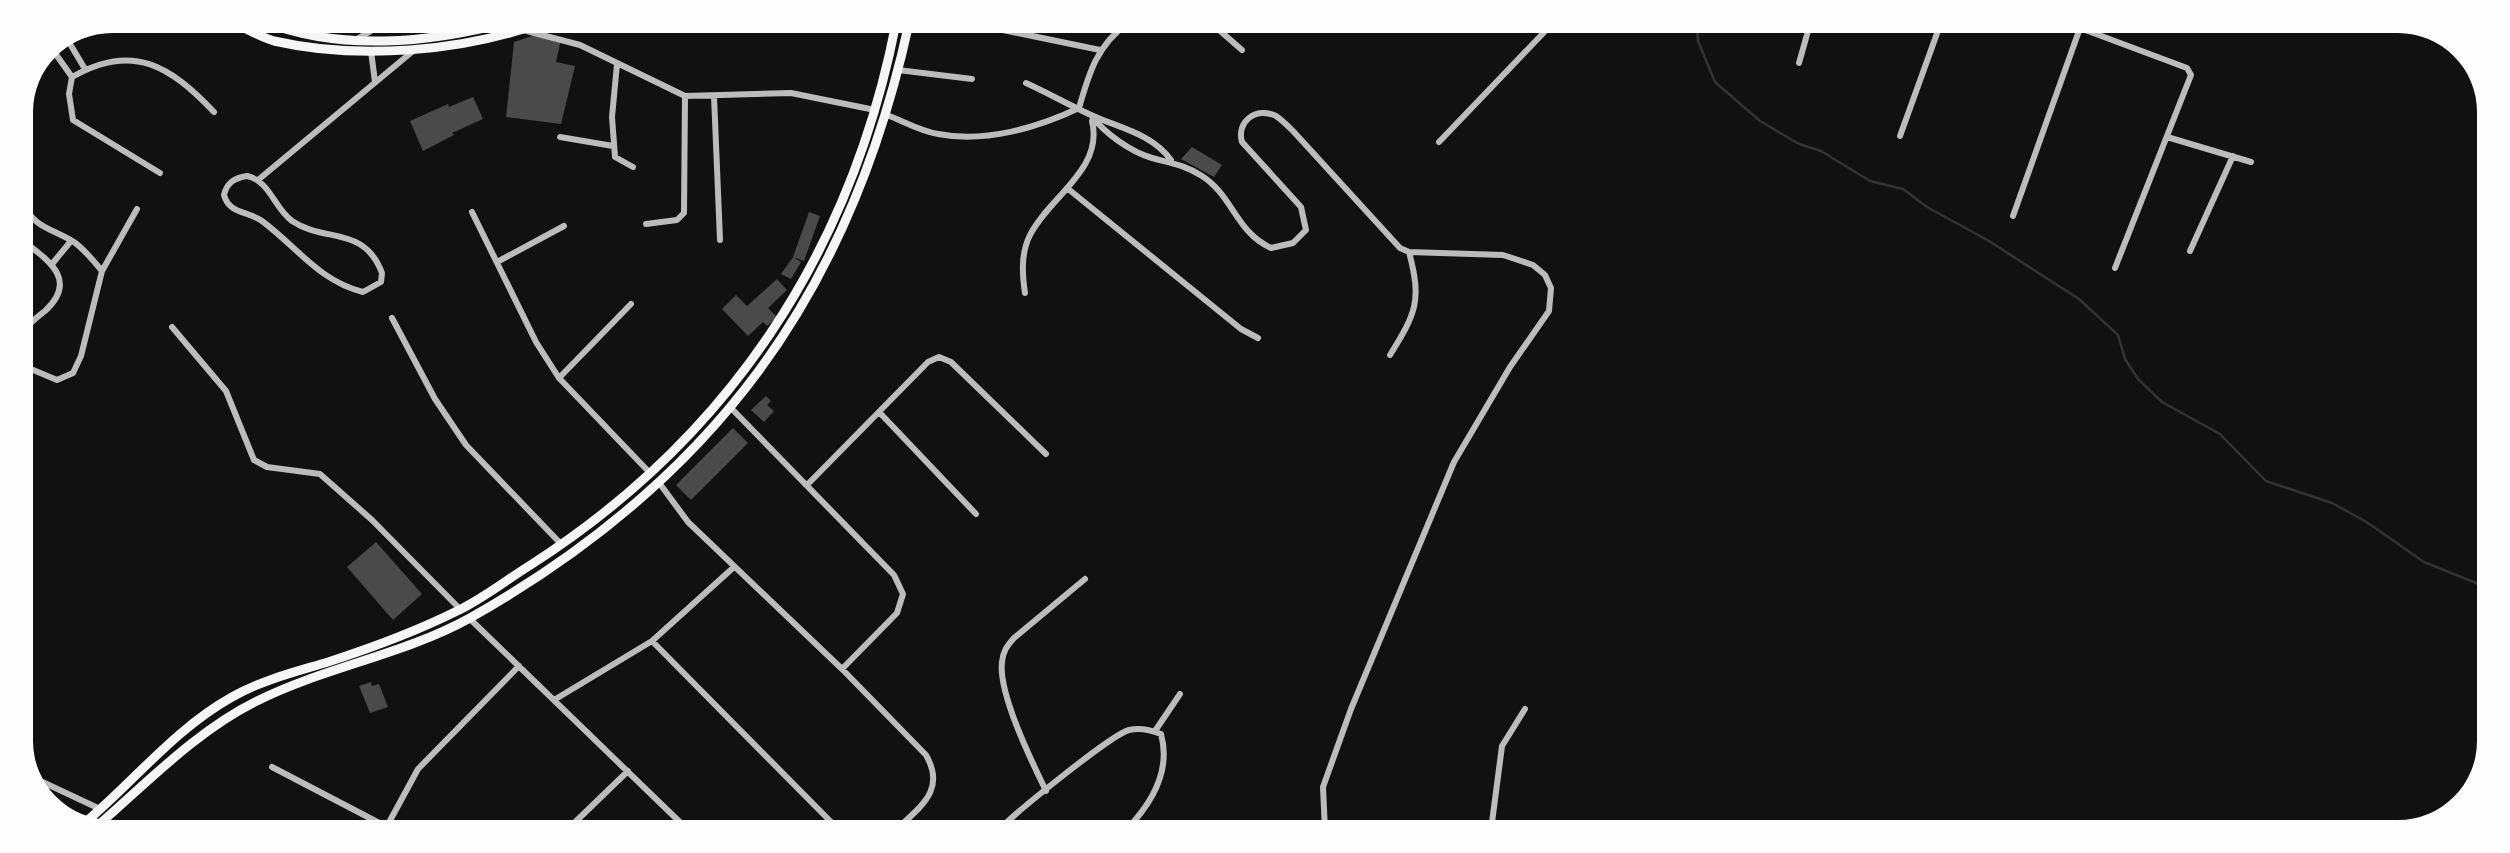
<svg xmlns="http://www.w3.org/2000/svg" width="2510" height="853" viewBox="0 0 2510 853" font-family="Raleway,sans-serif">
	<rect width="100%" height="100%" fill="#111"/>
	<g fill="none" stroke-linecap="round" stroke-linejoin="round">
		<path stroke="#333" stroke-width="2.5" d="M1697,24l1,17 17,41 45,39 39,23 22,7 49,30 33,8 24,18 62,34 90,58 39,36 7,24 13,20 24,23 58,32 46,47 66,22 33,18 59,41 62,25"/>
	</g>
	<path fill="#4a4a4a" d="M538,34l23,5 -5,23 19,4 -14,58 -55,-7 8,-75z
		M473,97l10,22 -31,14 2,2 -31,16 -13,-30 38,-17 1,3z
		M1192,147l30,18 -8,12 -33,-18z
		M809,212l11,4 -16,45 -11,-4z
		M793,257l8,5 -10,17 -10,-5z
		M777,279l10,11 -19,18 9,9 -10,9 -4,-4 -15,14 -26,-27 14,-14 11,11z
		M766,396l5,5 -4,4 7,6 -10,11 -13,-12z
		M733,428l15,15 -57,57 -15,-15z
		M376,542l46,52 -29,26 -46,-53z
		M371,682l1,4 7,-2 9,23 -18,6 -11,-27z"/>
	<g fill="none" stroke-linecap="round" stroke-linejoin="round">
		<path stroke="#bcbcbc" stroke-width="6" d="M1211,23l31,27
			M2072,25l115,43 4,7 -76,193
			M523,30l57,15 105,51 106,-3 84,17
			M1003,30l97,20
			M67,39l18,30
			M355,40l32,-18
			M50,46l22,31 -3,17 4,26 87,53
			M371,51l4,31
			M1799,63l11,-39
			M617,64l-5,53 3,40 18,10
			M898,70l74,9
			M72,77c61,-35 98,-11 142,35
			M1026,83c22,10 43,22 65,32 28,13 60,18 80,45
			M714,96l6,144
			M887,115c16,6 33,16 51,19 47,9 99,-6 141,-26 10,-35 18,-63 49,-85
			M1091,115c13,18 40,37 61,43 18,5 33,7 50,18 31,20 34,56 69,72l22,-5 13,-13 -5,-23 -59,-65c-6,-20 14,-36 34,-26 6,4 12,10 17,15l107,117 9,4 94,3 30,10 12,10 6,13 -2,23 -39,56 -56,95 -103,247 -28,78 2,43
			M1900,136l40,-111
			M560,137l53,9
			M2167,137l84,25
			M1439,142l113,-118
			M247,176c23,5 27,32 45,45 33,22 72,4 90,52l-1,9 -18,10c-44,-11 -66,-45 -101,-71 -14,-10 -33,-7 -38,-26 3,-13 11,-17 23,-19z
			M258,180l155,-129
			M1067,188l174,141 17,9
			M21,202c16,28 29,25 53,40 11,8 19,18 28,29
			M472,212l64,130 23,36 91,95
			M2013,216l67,-188
			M646,224l31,-4 7,-7 1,-117
			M21,239c25,20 59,40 24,72 -9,7 -17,13 -24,23
			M2190,251l43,-95
			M497,262l67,-36
			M52,264l19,-23
			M1025,293c-3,-20 -4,-40 5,-58 19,-38 74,-66 62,-114
			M392,318l43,81 31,46 96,100
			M172,327l54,64 28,69 13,7 53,7 52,46 89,90
			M1390,355c26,-42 32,-54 19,-103
			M21,361l5,6 31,13 16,-7 8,-17 21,-85 35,-62
			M559,378l72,-74
			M731,408l163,167 9,19 -6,19 -55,56
			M880,413l96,101
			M660,484l28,38 154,147 84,86c20,35 -5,51 -29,74
			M807,485l121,-123 11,-5 12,5 95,92
			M469,618l218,211
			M652,641l186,188
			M554,700l98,-59 82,-74
			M1155,731l25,-37
			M272,767l115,60
			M32,777l68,32
			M1046,791c-14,-29 -48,-98 -44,-129 1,-11 5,-16 12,-24l71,-59
			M386,828l32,-59 101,-103
			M569,828l59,-57
			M1000,829c16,-17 111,-94 129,-99 12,-3 22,0 32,4 10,36 -9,69 -34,95
			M1491,830l11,-84 23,-37"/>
		<path stroke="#f5f5f5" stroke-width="9" d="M230,21c14,6 29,16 44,20 83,19 190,11 269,-19
			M262,21c79,31 166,22 247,1
			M81,826c52,-43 92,-96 151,-129 30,-17 63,-25 96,-35 43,-14 89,-31 129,-51 25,-12 48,-30 72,-45 199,-127 322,-312 367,-543
			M96,827c51,-44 100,-96 161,-126 68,-34 146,-46 213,-83 243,-137 380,-323 439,-595"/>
	</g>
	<path d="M0 0H2510V853H0ZM112 33H2398A79 79 0 0 1 2477 112V741A79 79 0 0 1 2398 820H112A79 79 0 0 1 33 741V112A79 79 0 0 1 112 33Z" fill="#fefefe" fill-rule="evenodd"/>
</svg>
